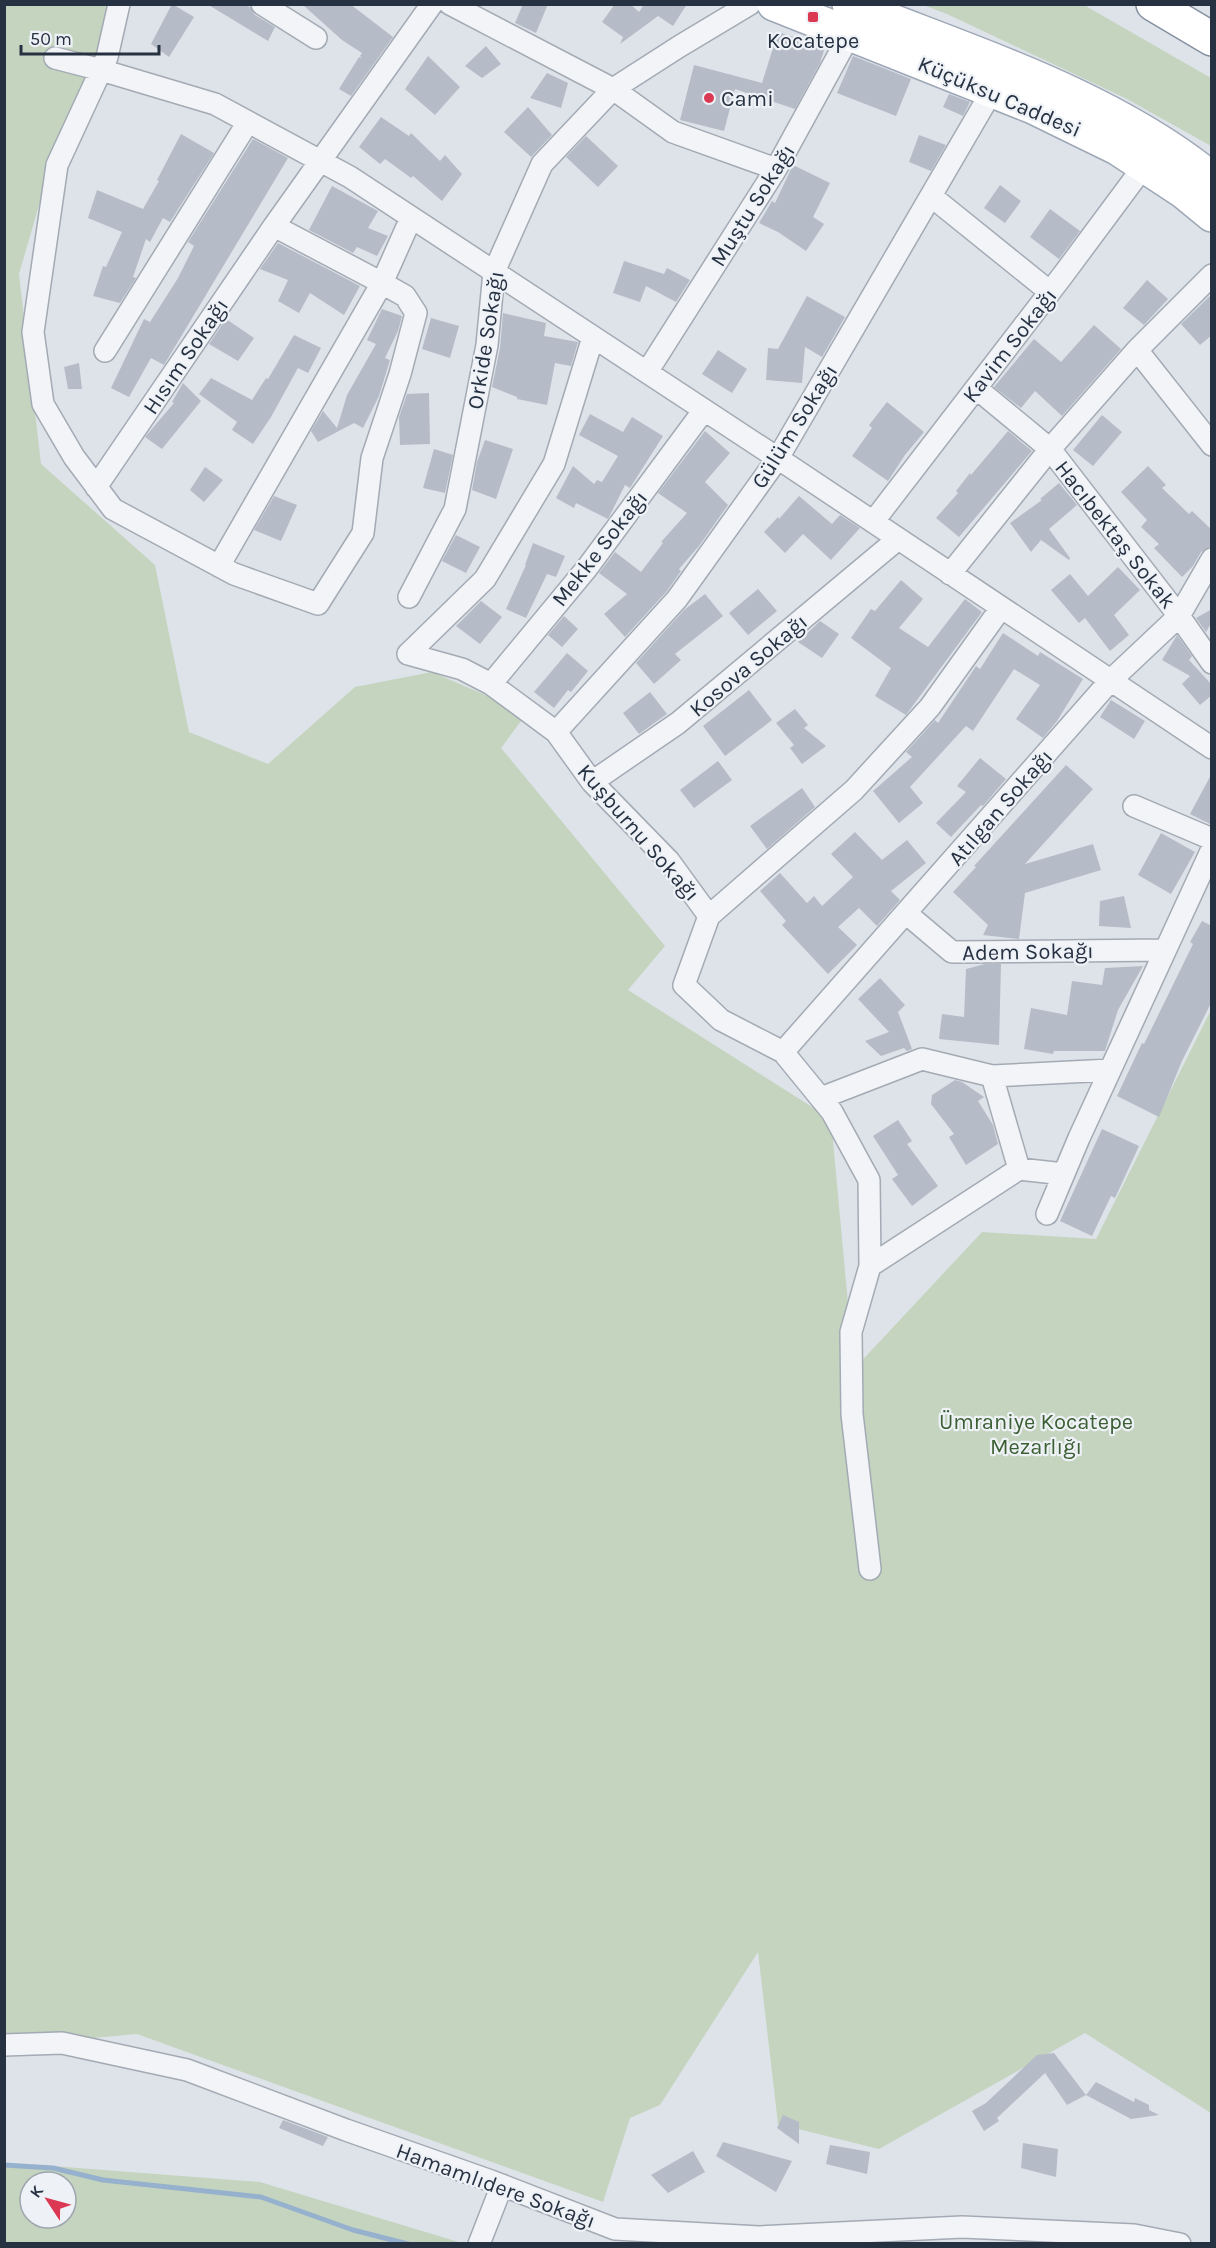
<svg xmlns="http://www.w3.org/2000/svg" width="1216" height="2248" viewBox="0 0 1216 2248" font-family="Karla,sans-serif">
	<rect width="100%" height="100%" fill="#dee3e9"/>
	<path fill="#c4d4bf" fill-rule="evenodd" d="M5,5h101l-8,46 -43,99 -36,124 22,190 114,101 34,167 79,32 87,-77 77,-15 95,41 -26,35 164,198 -37,44 203,129 23,250 128,-137 114,7 115,-229v1103l-126,-80 -206,116 -101,-25 -20,-172 -98,153 -30,13 -27,84 -466,-168 -132,12z
		M923,5h161l127,73v68l-84,-47 -180,-85z
		M52,2166l208,16 202,61h-457v-76zM30,2182h36v36h-36z"/>
	<g fill="none" stroke-linecap="round" stroke-linejoin="round">
		<path stroke="#96b1cd" stroke-width="5" d="M4,2165l49,3 50,12 158,17 92,33 55,14"/>
	</g>
	<path fill="#b5bcc7" d="M172,4l22,13 -25,40 -18,-13z
		M207,4l38,1 5,2 5,8 20,12 -7,14z
		M302,4h48l43,33 -42,59 -12,-7 20,-32 3,1 -2,-2 2,-3 -20,-13z
		M523,4h25l-12,29 -21,-10z
		M615,4h15l9,8 4,-6 -2,-2h46l-14,22 -15,-10 -38,28 3,-7 -21,-15z
		M778,32l47,15 -5,16 -25,46 -60,-20 -11,42 -44,-11 14,-55 68,18z
		M486,46l15,18 -19,14 -17,-12z
		M428,56l32,31 -25,28 -30,-26z
		M853,56l58,23 -15,37 -59,-23z
		M547,73l21,10 -7,25 -31,-10z
		M949,94l21,8 -7,14 -20,-9z
		M528,107l24,28 -21,22 -27,-25z
		M381,117l28,19 2,-3 29,28 5,-6 17,19 -20,27 -29,-25 -2,2 -26,-19 -5,5 -21,-17z
		M181,134l33,19 -44,69 -7,-4 -13,24 -4,-3 -13,38 3,1 -16,25 -27,-7 10,-30 3,1 16,-35 -34,-14 9,-28 46,19 16,-28 -2,-1z
		M919,135l27,10 -15,26 -22,-9z
		M586,136l32,30 -20,21 -32,-30z
		M253,139l35,19 -124,207 -13,-7 -22,39 -18,-9 33,-69 6,3 28,-44 16,-32 -6,-4z
		M793,165l37,18 -17,34 11,7 -18,27 -28,-19 -19,-9 13,-22 3,2z
		M1000,185l21,16 -16,22 -21,-15z
		M332,186l46,25 -10,17 20,8 -11,20 -20,-9 -4,6 -44,-23z
		M1050,209l30,22 -21,28 -29,-22z
		M278,243l82,43 -16,29 -34,-22 -11,20 -21,-12 10,-21 -28,-11z
		M624,261l40,13 3,-6 23,12 -14,22 -30,-16 -6,16 -27,-9z
		M1147,280l21,19 -24,26 -21,-17z
		M1212,294v41l-12,10 -19,-21z
		M807,296l38,21 -23,40 -17,-10 -3,36 -36,-3 2,-32 10,1z
		M382,309l20,7 -4,15 -13,27 5,2 -11,36 -16,32 -9,-5 -36,19 -7,-11 12,-20 14,17 10,-33 29,-51 -9,-4z
		M503,313l43,10 -2,13 34,6 -7,24 -16,-3 -8,42 -30,-6v-2l-25,-10 8,-39z
		M431,318l28,8 -9,32 -28,-9z
		M226,319l28,19 -16,23 -29,-17z
		M1094,325l27,24 -59,67 -27,-25 -14,17 -27,-21 40,-48 27,23z
		M294,335l27,13 -13,25 -10,-5 -27,49 -18,27 -21,-14 5,-8 -38,-28 12,-16 41,22 14,-22 2,1z
		M718,350l29,19 -15,24 -30,-19z
		M79,363l3,26h-14l-4,-22z
		M183,383l18,18 -39,48 -17,-12 29,-34 -2,-1z
		M429,393l1,51 -30,1 -1,-28 8,-23z
		M887,402l37,30 -19,23 -17,26 -36,-25 20,-28 -3,-3z
		M590,414l33,18 9,-15 31,19 -33,52 -5,-3 -17,34 -32,-16 -2,5 -18,-10 17,-32 21,18 3,-4 5,2 16,-26 -39,-21z
		M1102,415l20,17 -29,34 -20,-16z
		M705,431l25,22 -25,29 23,23 -29,41 -20,23 2,2 -14,20 -42,46 -21,-23 23,-20 -28,-21 16,-21 26,20 22,-29 -2,-1 26,-29 -29,-20z
		M1008,431l24,20 -73,86 -23,-19 22,-25 -2,-2 14,-18 1,2z
		M485,440l28,9 -17,50 -24,-9 5,-28z
		M434,449l19,6 -8,38 -22,-5z
		M1148,466l18,19 -4,3 27,26 3,-3 20,19v16l-11,6 -8,14 -11,11 -28,-29 5,-4 -18,-17 6,-7 -26,-28z
		M205,467l18,13 -19,22 -14,-12z
		M1059,483l18,22 -28,24 21,29 -1,2 -28,-20 -10,12 -21,-29 32,-23 -2,-1z
		M274,496l23,9 -16,36 -27,-11z
		M799,496l33,28 8,-9 20,13 -29,32 -28,-26 -18,19 -21,-21 14,-15 1,2z
		M456,535l24,12 -14,26 -24,-12z
		M533,543l32,13 -9,21 -9,-3 -21,44 -20,-9 20,-44h-1z
		M1118,567l22,23 -26,25 15,20 -19,16 -25,-33 -6,5 -28,-33 19,-16 18,22z
		M901,580l22,19 -24,29 29,19 37,-48 17,13 -76,103 -31,-19 16,-28 -40,-30 20,-29 4,2z
		M758,589l19,22 -29,24 -19,-22z
		M705,594l18,22 -48,38 6,6 -27,24 -18,-21 48,-53z
		M481,601l21,16 -22,27 -24,-18z
		M1212,609v13l-6,10 -10,-14z
		M564,616l14,13 -16,18 -14,-12z
		M820,621l19,13 -17,24 -24,-16z
		M1003,633l35,23 2,-4 43,27 -26,42 -14,17 -27,-19 24,-34 -26,-16 -41,62 -7,-5 -56,61 13,16 -24,20 -26,-32 39,-34 -6,-5 29,-32 3,3 38,-57 4,3z
		M1177,635l15,21 -3,4 23,25v10l-12,10 -18,-21 8,-8 -28,-16z
		M567,653l21,18 -17,21 -3,-2 -14,18 -20,-16z
		M749,690l23,30 -47,36 -22,-30z
		M650,692l17,22 -28,20 -16,-21z
		M1111,700l34,21 -11,18 -34,-22z
		M795,709l13,16 -4,3 22,18 -24,18 -12,-16 4,-3 -18,-22z
		M980,758l26,21 -23,27 -2,-1 -30,32 -15,-14 30,-31 -9,-6z
		M718,761l14,19 -38,28 -14,-18z
		M1066,765l27,24 -68,75 68,-20 8,26 -76,23 -6,46 -36,-4 5,-10 -35,-33 23,-25 -2,-1z
		M1212,773v52l-22,-11z
		M802,788l13,19 -48,42 -17,-23z
		M855,832l27,28 25,-20 19,23 -35,28 9,9 -23,26 -18,-18 -21,19 19,18 -29,29 -46,-49 4,-4 -26,-30 20,-18 27,30 7,-7 8,10 31,-29 -22,-23z
		M1161,833l34,19 -24,42 -33,-19z
		M1124,896l7,32 -32,-2 1,-25z
		M1202,921l10,5v75l-30,60 -23,56 -42,-21 25,-53 2,1 49,-100 -3,-2z
		M985,964h16l-2,81 -60,-6 3,-25 22,3 2,-48z
		M1143,966l-25,44 -13,41h-51l-1,3 -29,-5 7,-41 36,7 5,-34 30,4 3,-17z
		M880,978l25,27 -7,7 14,37 -5,2 -3,-3 -23,8 -16,-15 24,-9 -31,-33z
		M955,1080l7,2 22,15 -6,4 15,24 5,19 -32,21 -17,-28 5,-3 -23,-30 1,-9z
		M898,1120l14,21 -5,3 31,42 -26,20 -20,-27 6,-4 -25,-39z
		M1102,1129l37,17 -24,52 -4,-2 -19,40 -32,-15z
		M1054,2053l32,42 -19,10 -22,-32 -48,45 2,3 -15,10 -12,-20 14,-8 51,-48z
		M1096,2082l38,20 1,-4 14,7v5l10,5 -28,4 -45,-24z
		M783,2115l16,7v22l-22,-16z
		M283,2120l45,17 -5,9 -44,-18z
		M723,2142l69,19 -16,31 -60,-36z
		M1023,2143l35,6 -2,28 -35,-9z
		M830,2145l40,7 -3,22 -41,-10z
		M693,2151l12,21 -37,21 -17,-18z"/>
	<g fill="none" stroke-linecap="round" stroke-linejoin="round">
		<g stroke="#a3aab4" stroke-width="24">
			<path id="minor" d="M119,4l-12,53 -50,108 -24,167 10,72 31,53 39,52 121,65 84,30 45,-71 9,-75 28,-84 16,-61 -11,-17 -23,-13 29,-65
				M262,4l54,34
				M450,4l163,85 60,43 103,37
				M55,58l46,12 114,34 135,73 441,290 421,281
				M931,196l119,96
				M1212,275l-75,75 75,95
				M105,351l143,-229
				M647,372l129,-203 74,-135
				M976,388l74,61 87,-99
				M96,487l178,-261
				M873,522l190,-247 81,-109
				M219,566l163,-283 -108,-57 158,-222
				M950,574l100,-125 129,167 33,47
				M409,597l46,-88 32,-164 7,-73 48,-108 71,-75 67,-43 70,-42
				M408,654l54,15 29,15 65,48 36,50 77,79 40,55 -25,69 37,35 62,32 49,60 37,68 1,86 149,-97 45,5
				M408,654l77,-75 69,-115 39,-127
				M491,684l96,-116 117,-158
				M556,732l121,-133 101,-141 214,-367
				M592,782l86,-59 220,-184
				M1134,806l78,33
				M907,914l45,38 212,-2
				M709,916l145,-126 76,-83 71,-99
				M783,1052l327,-371 69,-65 33,-57
				M821,1098l101,-39 70,17
				M1019,1169l-27,-93 118,-6
				M1047,1214l32,-76 133,-289
				M870,1569l-18,-155 -1,-82 19,-66
				M4,2045l58,-2 125,27 159,60 145,51 124,48 144,8 203,-10 172,8 46,9
				M479,2244l23,-59"/>
		</g>
		<g stroke="#9da7b6" stroke-width="36">
			<path id="primary" d="M774,4l259,103 84,41 67,44 28,23
				M849,4c122,49 260,91 363,175"/>
		</g>
		<g stroke="#8590a1" stroke-width="36">
			<path id="motorway" d="M1153,4l59,35"/>
		</g>
		<use href="#minor" stroke="#f2f4f7" stroke-width="21"/>
		<use href="#primary" stroke="#fff" stroke-width="33"/>
		<use href="#motorway" stroke="#fff" stroke-width="33"/>
	</g>
	<g fill="#da3853" stroke="#eef2f7" stroke-width="2">
		<rect x="807" y="11" width="12" height="12" rx="3"/>
		<circle cx="709" cy="98" r="6"/>
	</g>
	<g text-anchor="middle" stroke-width="4.5" stroke-linejoin="round" paint-order="stroke">
		<g font-size="22" fill="#263142" stroke="#eef2f7">
			<text x="813" y="48">Kocatepe</text>
			<text x="721" y="106" text-anchor="start">Cami</text>
		</g>
		<g font-size="22" fill="#263142" stroke="#eef2f7">
			<text transform="translate(1000 96) rotate(23)" y="8">Küçüksu Caddesi</text>
			<text transform="translate(752 205) rotate(-58)" y="8">Muştu Sokağı</text>
			<text transform="translate(485 340) rotate(-81)" y="8">Orkide Sokağı</text>
			<text transform="translate(1009 345) rotate(-52)" y="8">Kavim Sokağı</text>
			<text transform="translate(185 356) rotate(-56)" y="8">Hısım Sokağı</text>
			<text transform="translate(794 426) rotate(-58)" y="8">Gülüm Sokağı</text>
			<text transform="translate(1116 534) rotate(52)" y="8">Hacıbektaş Sokak</text>
			<text transform="translate(599 548) rotate(-52)" y="8">Mekke Sokağı</text>
			<text transform="translate(748 665) rotate(-40)" y="8">Kosova Sokağı</text>
			<text transform="translate(1000 807) rotate(-49)" y="8">Atılgan Sokağı</text>
			<text transform="translate(639 832) rotate(49)" y="8">Kuşburnu Sokağı</text>
			<text transform="translate(1028 951) rotate(-1)" y="8">Adem Sokağı</text>
			<text transform="translate(496 2185) rotate(20)" y="8">Hamamlıdere Sokağı</text>
		</g>
		<g font-size="22" fill="#3b5f32" stroke="#eef2f7">
			<text x="1036" y="1429">Ümraniye Kocatepe<tspan x="1036" dy="25">Mezarlığı</tspan></text>
		</g>
	</g>
	<rect width="1216" height="2248" fill="none" stroke="#263142" stroke-width="12"/>
	<g transform="translate(48 2200) rotate(306)"><circle r="28" fill="#eef2f7" stroke="#9ea5af" stroke-width="1.5"/>
	<path d="M0-4.5L10 22L0 15L-10 22Z" fill="#da3853"/>
	<text y="-9" font-size="16" font-weight="bold" text-anchor="middle" fill="#263142">K</text>
	</g>
	<path d="M21 45v9h138v-9" fill="none" stroke="#263142" stroke-width="3"/>
	<text x="30" y="45" font-size="18" fill="#263142" stroke="#eef2f7" stroke-width="4.5" paint-order="stroke">50 m</text>
</svg>
